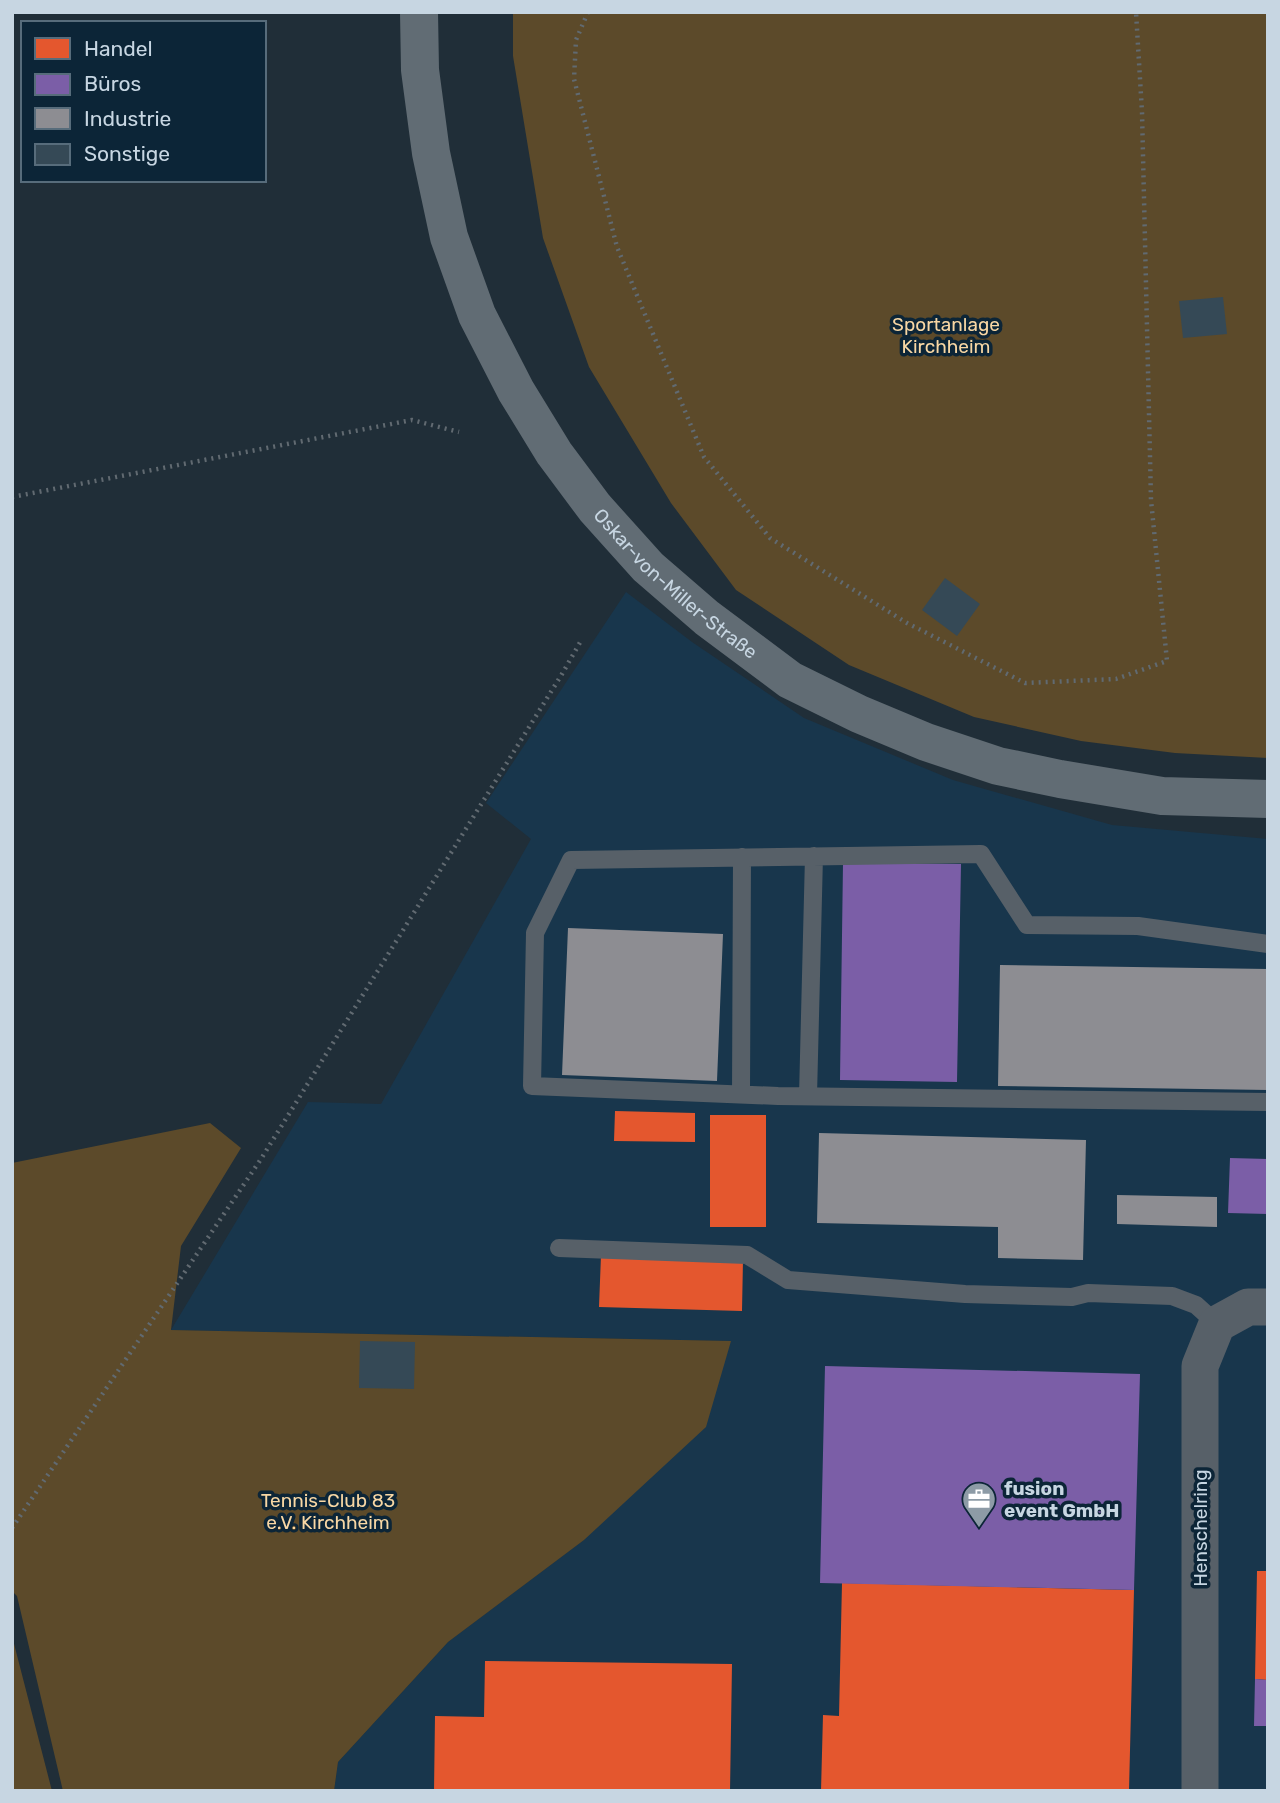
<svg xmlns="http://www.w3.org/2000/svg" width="1280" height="1803" viewBox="0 0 1280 1803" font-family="Rubik,sans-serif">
	<rect width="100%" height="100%" fill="#202e38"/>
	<path fill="#18364c" d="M626,592l66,50 112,76 149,62 159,45 156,14v952h-934l4,-29 110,-120 136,-102 147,-199 -560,-11 137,-228 73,2 150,-265 -45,-36z"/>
	<path fill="#5c4a2a" d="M513,12h755v746l-93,-5 -94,-12 -107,-24 -125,-52 -113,-75 -65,-87 -82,-136 -46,-129 -30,-182z
		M210,1123l31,25 -60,98 -10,84 560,11 -25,86 -122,113 -136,102 -110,120 -4,29h-271l-46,-195 -5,-5v-428z
		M12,1636l40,155h-40z"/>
	<path fill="#e4572e" d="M615,1111l80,2v29l-81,-1z
		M710,1115h56v112h-56z
		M601,1255l142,5 -1,51 -143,-4z
		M1257,1571h11v109l-13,-1z
		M842,1583l292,7 -5,201h-308l2,-76 16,1z
		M485,1661l247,3 -2,127h-296l1,-75 49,1z"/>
	<path fill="#7b5ea7" d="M843,863l118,1 -4,218 -117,-2z
		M1230,1158l38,1v55l-40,-1z
		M825,1366l315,8 -6,216 -314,-7z
		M1255,1679l13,1v46h-14z"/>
	<path fill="#8d8d92" d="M568,928l155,6 -6,147 -155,-6z
		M1000,965l268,4v121l-270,-4z
		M819,1133l267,7 -3,120 -85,-2v-31l-181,-4z
		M1117,1195l100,2v30l-100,-3z"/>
	<path fill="#354956" d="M1223,297l4,37 -44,4 -4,-37z
		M945,578l35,26 -23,32 -35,-26z
		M360,1341l55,1 -1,47 -55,-1z"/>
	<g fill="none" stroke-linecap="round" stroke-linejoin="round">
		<path stroke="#616a71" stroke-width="4.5" stroke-dasharray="2 5" stroke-linecap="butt" d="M588,12l-12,28 -2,39 43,168 87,210 66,81 137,85 118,60 91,-4 51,-18 -16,-161 -9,-388 -6,-100
			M12,497l400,-77 47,12
			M12,1528l249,-369 301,-485 20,-35"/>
		<path stroke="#576068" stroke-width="18" d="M1268,944l-130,-18 -111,-1 -46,-71 -410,6 -36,73 -3,153 246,10 490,6
			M741,1094l1,-237
			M808,1096l6,-240
			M559,1248l188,7 41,25 177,14 107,3 16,-4 84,3 24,9 21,19"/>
		<path stroke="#576068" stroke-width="37" d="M1200,1791v-425l17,-42 31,-17h20"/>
		<path stroke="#616c74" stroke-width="38" id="s1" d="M419,12l1,58 11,83 18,84 28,78 39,76 38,62 41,55 53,59 59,51 83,62 69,34 67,28 72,24 62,13 102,17 106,3"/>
	</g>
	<defs>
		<g id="office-pin" transform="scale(1.75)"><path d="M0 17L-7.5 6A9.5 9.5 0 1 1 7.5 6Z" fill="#8d9ba6" stroke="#0c2537"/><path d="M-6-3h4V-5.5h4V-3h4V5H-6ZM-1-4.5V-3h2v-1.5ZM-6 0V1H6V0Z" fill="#fff"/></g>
	</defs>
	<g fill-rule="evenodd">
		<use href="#office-pin" x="979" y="1499"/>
	</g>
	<g text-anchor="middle" stroke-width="7" stroke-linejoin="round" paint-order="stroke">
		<g font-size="19" fill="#f8d7a4" stroke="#0c2537">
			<text x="946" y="331">Sportanlage<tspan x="946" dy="22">Kirchheim</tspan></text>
			<text x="328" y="1507">Tennis-Club 83<tspan x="328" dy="22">e.V. Kirchheim</tspan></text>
		</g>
		<g font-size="19" fill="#c7d6e2" stroke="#0c2537">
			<text dy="7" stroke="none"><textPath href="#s1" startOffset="648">Oskar-von-Miller-Straße</textPath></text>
			<text transform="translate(1200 1528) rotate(-90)" y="7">Henschelring</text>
		</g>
		<g font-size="19" font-weight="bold" fill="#c7d6e2" stroke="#0c2537" text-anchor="start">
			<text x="1004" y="1495">fusion<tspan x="1004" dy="22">event GmbH</tspan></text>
		</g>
	</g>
	<rect width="1280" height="1803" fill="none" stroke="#c7d6e2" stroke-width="28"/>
	<rect x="21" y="21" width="245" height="161" fill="#0c2537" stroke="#576c7b" stroke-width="2"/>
	<rect x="35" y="38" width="35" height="21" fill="#e4572e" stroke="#576c7b" stroke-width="2"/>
	<text x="84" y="56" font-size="21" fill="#c7d6e2">Handel</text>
	<rect x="35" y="74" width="35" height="21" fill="#7b5ea7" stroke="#576c7b" stroke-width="2"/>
	<text x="84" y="91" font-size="21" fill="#c7d6e2">Büros</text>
	<rect x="35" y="108" width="35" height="21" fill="#8d8d92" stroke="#576c7b" stroke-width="2"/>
	<text x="84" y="126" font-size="21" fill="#c7d6e2">Industrie</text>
	<rect x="35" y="144" width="35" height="21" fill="#354956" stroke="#576c7b" stroke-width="2"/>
	<text x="84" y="161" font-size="21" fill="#c7d6e2">Sonstige</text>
</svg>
